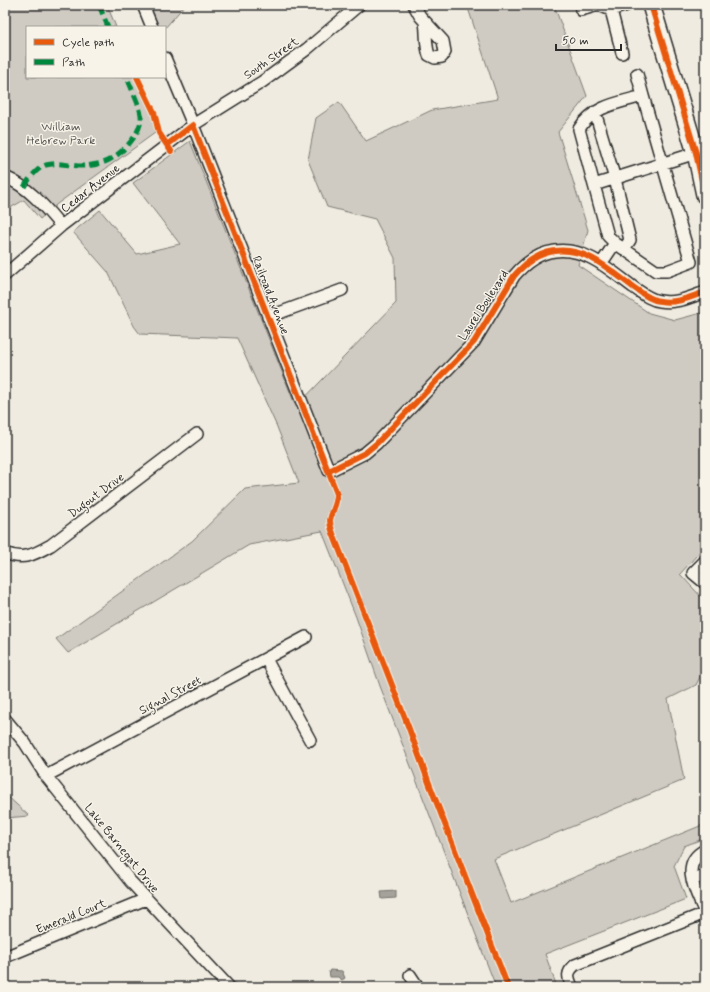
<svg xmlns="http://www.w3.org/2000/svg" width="710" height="992" viewBox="0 0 710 992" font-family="Mynerve,sans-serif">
	<rect width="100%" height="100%" fill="#efebe0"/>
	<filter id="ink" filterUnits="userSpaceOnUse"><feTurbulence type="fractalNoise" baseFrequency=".025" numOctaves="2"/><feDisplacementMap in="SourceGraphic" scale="8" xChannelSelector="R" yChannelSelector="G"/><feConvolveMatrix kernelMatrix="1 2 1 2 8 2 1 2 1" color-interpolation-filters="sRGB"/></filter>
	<g filter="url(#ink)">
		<path fill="#cfcbc2" stroke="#7d7b76" d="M5,5h102l9,22h-89v50h110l22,53 -102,74 -17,15 -16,-19 -19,11z
			M140,5h45l-20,23v-1h-16z
			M467,5h87l33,91 -29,36 30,98 -10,35 71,48 26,7 30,-8v234l-25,28 25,27v66l-9,18 -28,14 16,81 -190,79 17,44 194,-79v14l-21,8 -10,20 12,33 -141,55 12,33h-61l-116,-301 -24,-69 -34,-86 -73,14 -181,108 -12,-14 136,-98 53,-52 54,-6 -22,-56 -40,-89 -97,-4 -6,-8 -26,-54 -35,-40 27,-22 37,44 43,-10 -47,-61 57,-42 106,266 100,-104 -1,-45 -20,-39 -48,-12 -19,-47 8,-42 23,-16 27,39 66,-31 66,-11z
			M5,794l24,22 -24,2z"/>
		<path fill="#a4a29a" stroke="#74726e" d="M396,891v7l-14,1 -1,-7z
			M330,970l12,1 3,7 -3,2 -4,-3h-8l-1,-6z"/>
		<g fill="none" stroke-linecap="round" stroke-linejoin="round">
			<g stroke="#2b2b2b" stroke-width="14">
				<path id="minor" d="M143,5l9,22
					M414,5l6,11 23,25 2,11 -3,5 -7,1 -6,-3c-4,-11 -2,-22 -4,-33
					M599,5l12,5 16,-5
					M581,10l17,-5
					M611,10l11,43
					M165,58l28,67 136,346 36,-18 12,-10 97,-101 40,-66c11,-13 24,-23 41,-25 31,-4 55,19 78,36 9,6 17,13 27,14 16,3 31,-4 45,-9
					M637,74l6,22
					M595,112l20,67 15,61 -6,9
					M5,177c24,10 40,30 56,49
					M594,185l-15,-56c14,-23 39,-26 64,-33l48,166 -24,9h-11l-41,-28 -7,-7 -14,-51c34,-11 68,-21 102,-32
					M601,264l14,-21
					M5,275l56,-49 106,-81 26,-20 69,-43 45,-33 52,-44
					M268,317l74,-27
					M5,553c19,8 30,1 46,-8l146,-111
					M705,561l-12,12 12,10
					M266,659l44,81
					M5,719l20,24 21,33 84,105 99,106
					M46,776l260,-139
					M692,880l13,-5
					M5,957l141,-58
					M410,975l8,12
					M572,987c-4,-10 -6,-14 3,-22l130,-52c-8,-20 -27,-49 0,-63"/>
			</g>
			<g stroke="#2b2b2b" stroke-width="20">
				<path id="highway" d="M651,5l45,148 9,42"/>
			</g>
			<use href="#minor" stroke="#f7f3e8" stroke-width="11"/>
			<use href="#highway" stroke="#f7f3e8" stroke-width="17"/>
			<path stroke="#00873e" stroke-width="5" stroke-dasharray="10 5" stroke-linecap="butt" d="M99,5l9,22
				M24,187c5,-8 13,-19 22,-22 13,-4 26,2 39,1 8,-1 17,-2 24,-6 14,-7 34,-28 32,-45 -1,-9 -11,-29 -14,-38"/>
			<g stroke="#f7f3e8" stroke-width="8">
				<path id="cycleway" d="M651,5l45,148 9,42
					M137,77l17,35 5,21 12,18
					M167,145l26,-20 144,369c0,11 -5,16 -7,26 0,6 2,11 4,16l74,190 21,57 79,204
					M329,471l36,-18 12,-10 97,-101 40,-66c11,-13 24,-23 41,-25 31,-4 55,19 78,36 9,6 17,13 27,14 16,3 31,-4 45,-9"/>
			</g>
			<use href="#cycleway" stroke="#e8590c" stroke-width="6"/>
		</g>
	</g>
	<g text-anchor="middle" stroke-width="3" stroke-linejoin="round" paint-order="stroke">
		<g font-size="12" fill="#2b2b2b" stroke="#f7f3e8">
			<text transform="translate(271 58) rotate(-35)" y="4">South Street</text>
			<text transform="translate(90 188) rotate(-38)" y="4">Cedar Avenue</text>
			<text transform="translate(271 295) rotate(69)" y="4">Railroad Avenue</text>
			<text transform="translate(483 305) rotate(-57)" y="4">Laurel Boulevard</text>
			<text transform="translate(96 495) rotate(-37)" y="4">Dugout Drive</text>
			<text transform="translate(170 695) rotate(-28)" y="4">Signal Street</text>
			<text transform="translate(122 848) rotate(51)" y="4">Lake Barnegat Drive</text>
			<text transform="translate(71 916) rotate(-22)" y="4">Emerald Court</text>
		</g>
		<g font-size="12" fill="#545351" stroke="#f7f3e8">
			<text x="61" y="130">William<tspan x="61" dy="14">Hebrew Park</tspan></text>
		</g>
	</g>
	<rect width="710" height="992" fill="none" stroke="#f7f3e8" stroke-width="20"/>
	<rect x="10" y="10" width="690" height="972" fill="none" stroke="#2b2b2b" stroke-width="1.5" filter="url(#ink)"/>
	<rect x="26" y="26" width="140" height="52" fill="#f7f3e8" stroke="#a5a39c"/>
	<rect x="34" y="39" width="20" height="6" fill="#e8590c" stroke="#a5a39c"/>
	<text x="62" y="46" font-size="12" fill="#2b2b2b">Cycle path</text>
	<rect x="34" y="59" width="20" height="6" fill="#00873e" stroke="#a5a39c"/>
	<text x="62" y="66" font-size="12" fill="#2b2b2b">Path</text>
	<path d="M556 44v6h65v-6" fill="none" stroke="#2b2b2b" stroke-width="2"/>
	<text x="562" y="44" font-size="12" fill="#2b2b2b" stroke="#f7f3e8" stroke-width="3" paint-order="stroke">50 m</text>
</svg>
